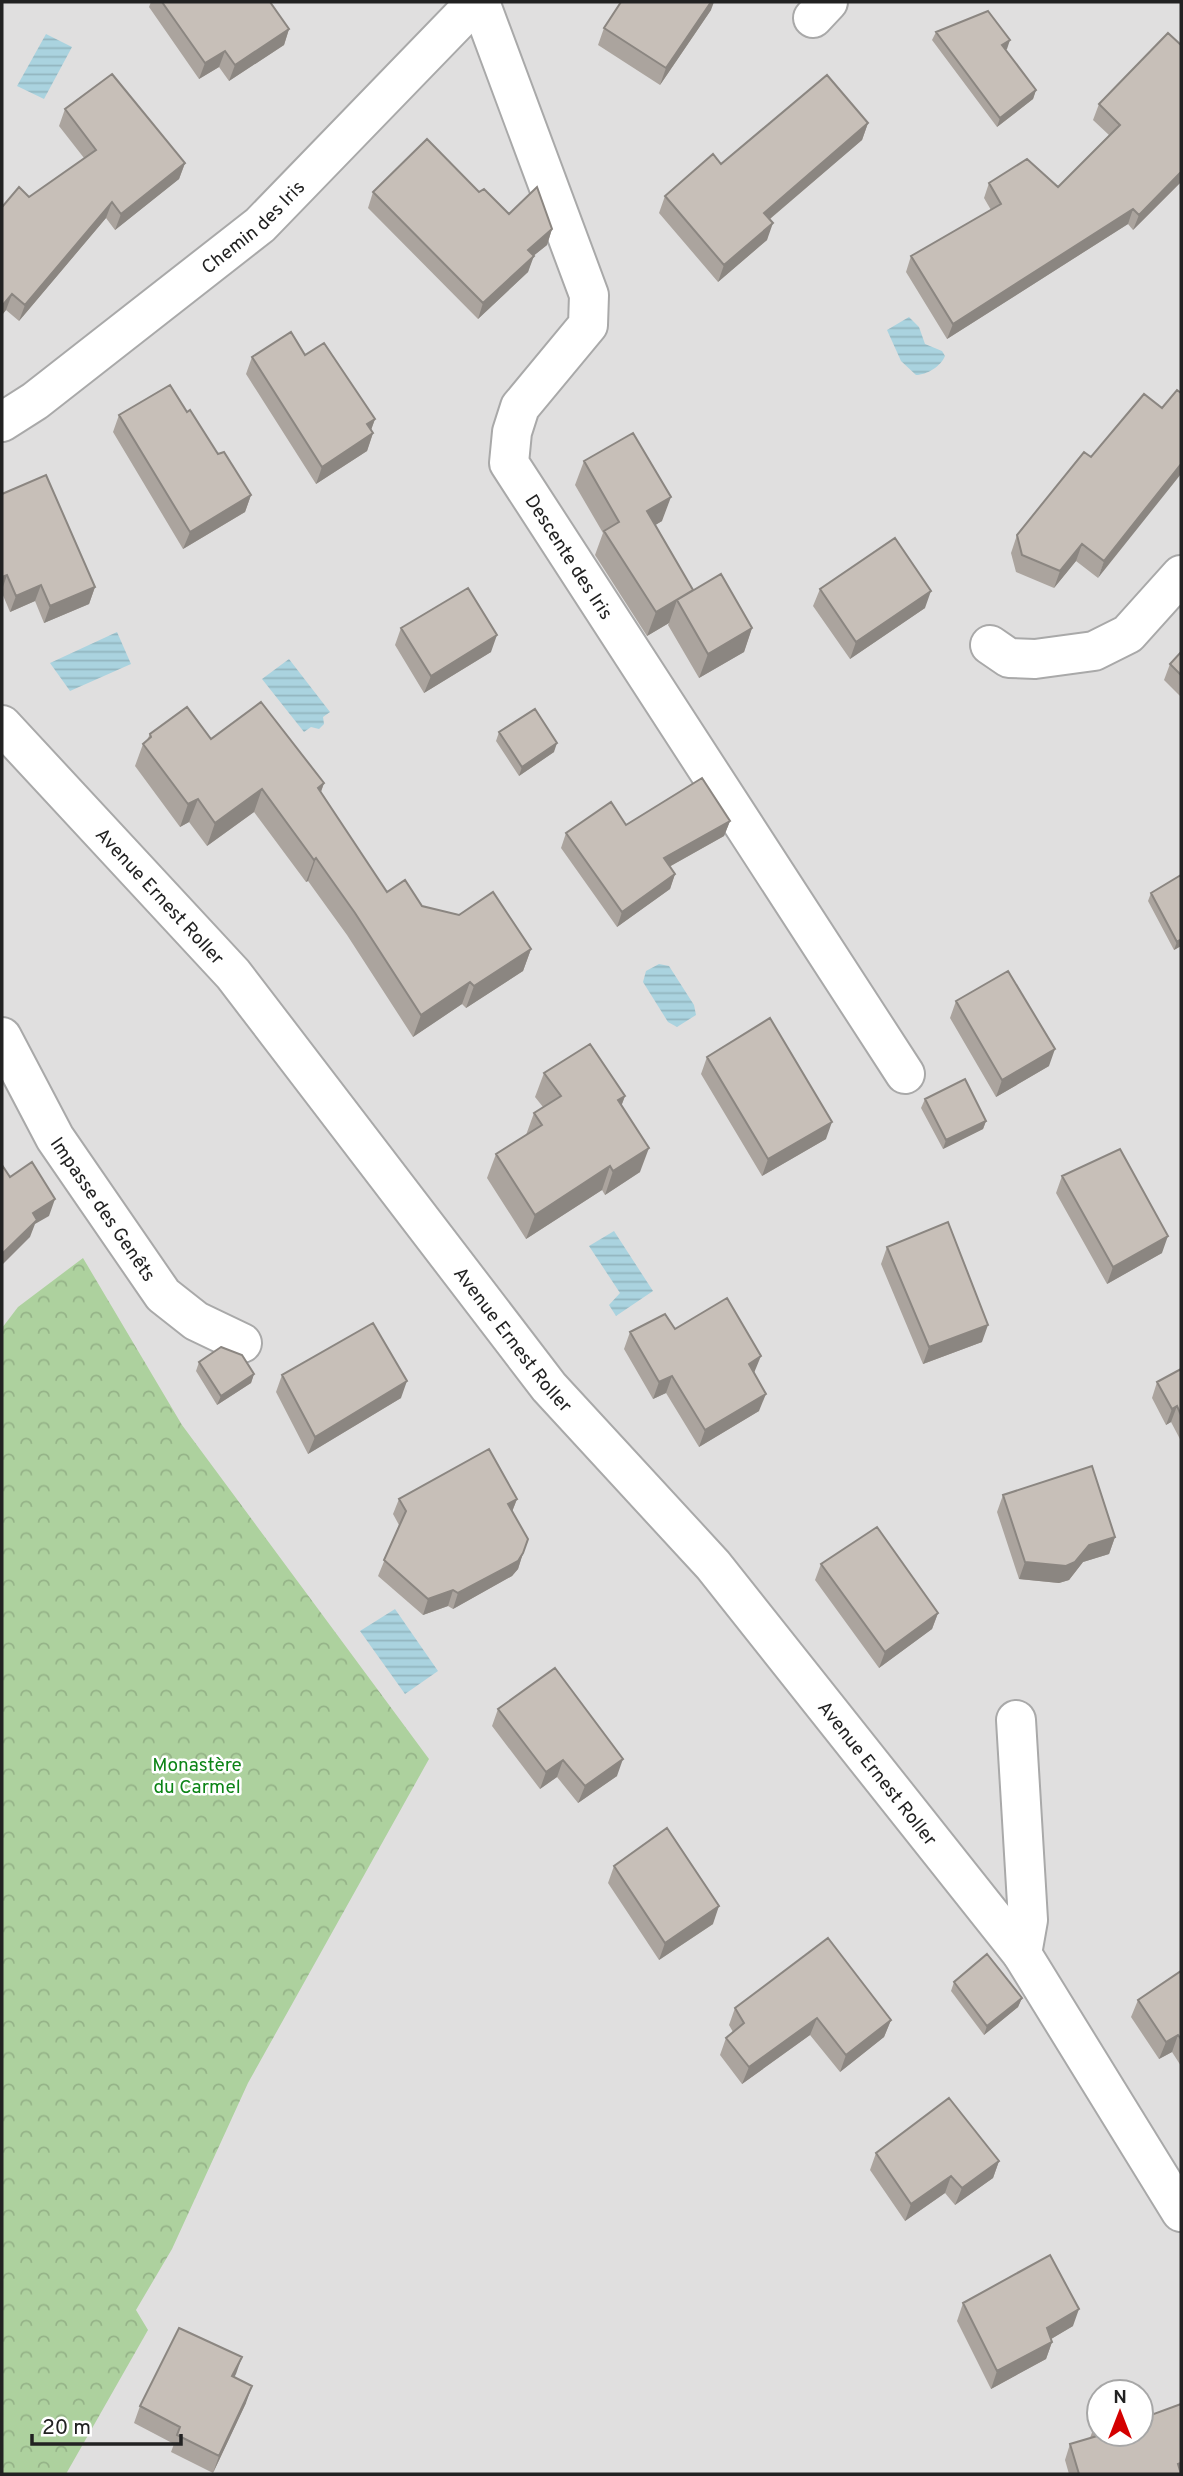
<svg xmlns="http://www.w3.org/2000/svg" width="1183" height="2476" viewBox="0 0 1183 2476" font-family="Overpass,sans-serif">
	<defs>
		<pattern id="forest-crowns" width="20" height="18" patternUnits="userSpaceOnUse" patternTransform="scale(1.75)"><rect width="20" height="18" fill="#add19e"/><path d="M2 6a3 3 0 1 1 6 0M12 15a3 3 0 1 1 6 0" fill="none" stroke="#95b388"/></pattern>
		<pattern id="water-rules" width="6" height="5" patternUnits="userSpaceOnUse" patternTransform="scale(1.75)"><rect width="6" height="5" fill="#aad3df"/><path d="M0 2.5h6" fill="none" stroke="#92b5bf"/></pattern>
	</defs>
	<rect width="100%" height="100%" fill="#f2efe9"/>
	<path fill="#e0dfdf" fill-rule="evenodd" d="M2,2h1179v2472h-1179zM1099,2392h42v42h-42z"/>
	<path fill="url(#forest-crowns)" d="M83,1258l99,167 247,334 -181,324 -76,166 -36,61 12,20 -82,144h-64v-1146l16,-21z"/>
	<path fill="url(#water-rules)" d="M46,34l26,13 -28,52 -27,-13z
		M909,317l10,10 6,17 17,7 3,5c-4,10 -18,19 -29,19l-15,-14 -14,-31z
		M117,632l14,32 -61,27 -20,-28z
		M289,659l41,53 -7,5 1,7 -5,5 -8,-2 -7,5 -42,-53z
		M659,964l10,2 25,39 2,10 -19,12 -9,-5 -25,-40 3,-11z
		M614,1231l39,60 -37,25 -7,-11 11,-12 -31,-47z
		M395,1609l43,62 -33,23 -45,-63z"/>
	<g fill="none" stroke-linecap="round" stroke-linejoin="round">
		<g stroke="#a9a9a9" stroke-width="42">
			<g id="minor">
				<path id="s1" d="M480,2l109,293 -1,30 -68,82 -8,25 -3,31 396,611"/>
				<path d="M813,18l15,-16"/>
				<path id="s2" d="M2,422l33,-21 225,-176 216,-223"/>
				<path d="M990,645l19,13 26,1 59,-8 34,-17 53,-59"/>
				<path id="s3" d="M2,725l231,249 316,413 164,178 309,389 159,258"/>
				<path id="s4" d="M2,1037l53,101 108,157 33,26 46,22"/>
				<path d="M1016,1720l12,200 -6,34"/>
			</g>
		</g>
		<use href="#minor" stroke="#fff" stroke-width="38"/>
	</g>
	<path fill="#aba49e" d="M151,2h119l19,27 -5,16 -55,36 -10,-14 -20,12 -50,-72z
		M711,10l-51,75 -62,-40 6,-17z
		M936,32l71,17 -2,1 31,40 -3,9 -36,28 -65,-87z
		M1181,45v137l-48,48 -5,-6 -181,115 -41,-67 5,-16 80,-46 -7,-12 5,-15 69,4 51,-52 -16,-15 6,-16z
		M65,109l120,54 -6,16 -64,51 -9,-12 -87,103 -13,-11 -4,5v-108l27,-10 55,-39 -25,-32z
		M868,123l-6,17 -92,79 -3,21 -49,42 -59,-69 6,-17 56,-32z
		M373,192h106l30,22 43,15 -5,16 -14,11 -5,16 -50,47 -110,-111z
		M305,355l70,64 -4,10 2,4 -6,18 -51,33 -70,-110 6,-17z
		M1162,408l-64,170 -22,-17 -22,27 -38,-16 -5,-19 6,-18 74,-78z
		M187,412l31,42 33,41 -6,17 -62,37 -70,-117 6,-17z
		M584,461l78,60 -7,4 38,65 59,38 -8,24 -45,26 -31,-53 1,-2 -22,13 -52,-81 8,-22 -28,-48z
		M2,494l93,93 -6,17 -45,19 -9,-22 -25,11 -8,-19z
		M820,589l105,19 -75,51 -37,-53z
		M401,628l90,24 -67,41 -29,-48z
		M1181,652v45l-17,-17 6,-16z
		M499,732l55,20 -35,24 -23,-35z
		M150,734l61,5 113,44 -3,9 66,100 144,57 -8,22 -57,37 -4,-4 -49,33 -66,-102 -39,-54 -2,1 -52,-70 -47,34 -18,-24 -9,5 -45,-61 8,-22 4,-4z
		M730,821l-6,15 -55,31 6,7 -5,15 -53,38 -56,-79 5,-15 60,-8z
		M1151,893l30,53 -7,4 -26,-49z
		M956,1001l93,65 -53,31 -46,-79z
		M707,1057l119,82 -64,37 -61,-102z
		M544,1073l81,23 -4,10 19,66 -35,23 -3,-5 -76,49 -39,-61 9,-24 30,-19 8,-22 9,-6 -8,-10z
		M925,1099l61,22 -3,8 -40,20 -22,-41z
		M1062,1176l100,77 -55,31 -51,-91z
		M887,1247l95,95 -59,22 -42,-100z
		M675,1329l79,44 5,38 -60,36 -33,-54 -13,6 -29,-50 6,-17z
		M199,1362l55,12 -3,9 -34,22 -21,-34z
		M1181,1369v72l-10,-19 -5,3 -14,-27 5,-16z
		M282,1375l119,23 -93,56 -32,-62z
		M1003,1495l112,42 -6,17 -26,8 -14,18 -10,3 -40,-4 -22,-67z
		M399,1499h118l-5,13 11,41 -5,16 -6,7 -59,33 -5,-3 -25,9 -45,-39 21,-51 -6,-11z
		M821,1564l117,49 -6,16 -53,39 -64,-88z
		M498,1709l119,67 -39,27 -21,-26 -17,12 -48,-63z
		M614,1866l99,58 -54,36 -51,-77z
		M1181,1971v95l-9,-14 -13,7 -28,-42 7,-17z
		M954,1982l68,16 -4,9 -34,28 -33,-44z
		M735,2008l156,12 -7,17 -44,35 -30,-37 -68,49 -22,-29 6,-17 7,-6 -4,-7z
		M876,2153l123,8 -6,17 -38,27 -10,-12 -40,28 -35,-51z
		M963,2303l110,23 -22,13 1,3 -6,17 -55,30 -34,-68z
		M234,2377l12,26 -33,70 -42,-21 3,-8 -40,-21 6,-17z
		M1094,2427l87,47h-112l-4,-14 5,-16 20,-6z"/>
	<path fill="#8b8681" d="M711,2h3l-3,8 -51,75 6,-17z
		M289,29l-5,16 -55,36 6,-16z
		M1010,40l-3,9 -9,5 4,-9z
		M225,51l-6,16 -20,12 6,-16z
		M1036,90l-3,9 -36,28 3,-9z
		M868,123l-6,17 -104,89 6,-16z
		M185,163l-6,16 -64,51 6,-16z
		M1181,172v10l-48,48 6,-15z
		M112,202l-6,16 -87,103 6,-16z
		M1133,209l-5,15 -181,115 6,-15z
		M773,223l-6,17 -49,42 6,-17z
		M552,229l-5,16 -25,20 6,-15z
		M534,256l-6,16 -50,47 5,-16z
		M12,294l-6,16 -4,5v-9z
		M375,419l-6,17 -2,-12z
		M373,433l-6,18 -51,33 6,-17z
		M1181,464v10l-83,104 6,-17z
		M251,495l-6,17 -62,37 7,-17z
		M671,497l-9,24 -23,14 8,-24z
		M1082,544l-6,17 -22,27 6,-17z
		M7,575l-5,15v-13z
		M41,585l-6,16 -25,11 6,-16z
		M95,587l-6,17 -45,19 6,-17z
		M693,590l-16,10 -8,23 -22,13 9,-24z
		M931,591l-6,17 -75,51 6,-17z
		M752,628l-8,24 -45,26 9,-24z
		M497,635l-6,17 -67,41 7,-17z
		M557,743l-3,9 -35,24 3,-9z
		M324,783l-8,22 2,-17z
		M262,789l-8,23 -47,34 8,-23z
		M198,799l-9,23 -9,5 8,-23z
		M730,821l-6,15 -66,37 6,-15z
		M316,858l-8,23 -2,1 8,-22z
		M675,874l-5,15 -53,38 5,-15z
		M1181,939v7l-7,4 3,-8z
		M531,949l-8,22 -57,37 8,-22z
		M470,982l-8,22 -49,33 8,-22z
		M1055,1049l-6,17 -53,31 6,-17z
		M625,1096l-9,24 2,-20z
		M986,1121l-3,8 -40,20 3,-9z
		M832,1122l-6,17 -64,37 6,-17z
		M649,1148l-9,24 -35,23 8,-24z
		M610,1166l-8,24 -76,49 9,-24z
		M55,1199l-6,17 -14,8 -5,13 -28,28v-11l31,-41z
		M1168,1236l-6,17 -55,31 6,-17z
		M988,1325l-6,17 -59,22 6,-17z
		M761,1356l-7,17 -12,8 7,-17z
		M254,1374l-3,9 -34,22 4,-9z
		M672,1376l-6,17 -13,6 6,-17z
		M407,1381l-6,17 -93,56 7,-17z
		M766,1394l-7,17 -60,36 6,-17z
		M1177,1406l-6,16 -5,3 6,-16z
		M517,1499l-6,15 -3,-10z
		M1115,1537l-6,17 -26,8 -14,18 -10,3 -40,-4 6,-17 64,-17z
		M523,1553l-5,16 -6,7 -59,33 5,-16z
		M453,1590l-5,16 -25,9 5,-16z
		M938,1613l-6,16 -53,39 6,-16z
		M623,1759l-6,17 -39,27 7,-17z
		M563,1760l-6,17 -17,12 6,-17z
		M719,1906l-6,18 -54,36 6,-17z
		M1022,1998l-4,9 -34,28 3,-9z
		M817,2018l-7,17 -68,49 7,-17z
		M891,2020l-7,17 -44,35 6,-17z
		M1178,2035l-6,17 -13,7 7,-17z
		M999,2161l-6,17 -38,27 7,-17z
		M951,2176l-6,17 -40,28 6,-17z
		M1079,2309l-6,17 -32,19 6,-17z
		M1052,2342l-6,17 -55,30 6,-18z
		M242,2357l-6,17 -10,19 6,-17z
		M252,2386l-6,17 -33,70 6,-17z
		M1181,2463v11h-7l4,-10z"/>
	<path fill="#c7bfb8" stroke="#8b8681" stroke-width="2" d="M162,2h108l19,27 -54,36 -10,-14 -20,12z
		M621,2h90l-45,66 -62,-40z
		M988,11l22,29 -8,5 34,45 -36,28 -64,-86z
		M1168,33l13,12v127l-42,43 -6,-6 -180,115 -42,-68 90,-52 -12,-21 38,-24 31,28 62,-62 -21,-21z
		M112,74l73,89 -64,51 -9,-12 -87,103 -13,-11 -10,12v-99l17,-20 10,10 67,-47 -31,-41z
		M827,75l41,48 -104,90 9,10 -49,42 -59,-69 48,-42 8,10z
		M427,139l52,53 5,-3 25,25 28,-27 15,42 -24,21 6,6 -51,47 -110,-111z
		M291,332l14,23 19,-12 51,76 -8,5 6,9 -51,34 -70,-110z
		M170,385l17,27 3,-2 28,44 6,-2 27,43 -61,37 -71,-117z
		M1177,390l4,3v71l-77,97 -22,-17 -22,27 -38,-16 -5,-20 67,-83 7,5 53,-63 18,14z
		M633,433l38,64 -24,14 46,79 -37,22 -52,-81 15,-9 -35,-61z
		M46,475l49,112 -45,19 -9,-21 -25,11 -9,-21 -5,2v-83z
		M895,538l36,53 -75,51 -36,-53z
		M721,574l31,54 -44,26 -31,-54z
		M468,588l29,47 -66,41 -30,-48z
		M1181,652v23l-11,-11z
		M261,702l63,81 -6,5 69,104 18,-12 17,26 37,9 34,-23 38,57 -57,37 -4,-4 -49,33 -66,-102 -39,-55 -2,2 -52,-71 -47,34 -17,-24 -10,5 -45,-60 8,-7 -1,-3 37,-27 24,32z
		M535,709l22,34 -35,24 -23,-35z
		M702,778l28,43 -66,37 11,16 -53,38 -56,-79 45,-31 15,23z
		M1181,875v64l-4,3 -26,-49z
		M1008,971l47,78 -53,31 -46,-79z
		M770,1018l62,104 -64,37 -61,-102z
		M590,1044l35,52 -7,4 31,48 -36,23 -3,-5 -75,49 -39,-61 46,-29 -8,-12 27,-17 -17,-23z
		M965,1079l21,42 -40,19 -21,-41z
		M1120,1149l48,87 -55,31 -51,-91z
		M32,1162l23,37 -22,14 4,7 -35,34v-89l8,12z
		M948,1222l40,103 -59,22 -42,-100z
		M727,1298l34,58 -12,8 17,30 -61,36 -33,-54 -13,6 -29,-50 35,-18 10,15z
		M373,1323l34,58 -92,56 -33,-62z
		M221,1347l21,8 12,19 -33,22 -22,-34z
		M1181,1369v46l-4,-9 -5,3 -15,-27z
		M489,1449l28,50 -9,5 20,35 -5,14 -5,8 -60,32 -5,-3 -25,9 -44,-39 22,-49 -7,-12z
		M1092,1466l23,71 -26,8 -14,17 -9,4 -41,-4 -22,-67z
		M877,1527l61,86 -53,39 -64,-88z
		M555,1668l68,91 -38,27 -22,-26 -17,12 -48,-63z
		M667,1828l52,78 -54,37 -51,-77z
		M828,1938l63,82 -45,35 -29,-37 -68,49 -23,-29 18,-15 -9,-15z
		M987,1954l35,44 -35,28 -33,-44z
		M1181,1971v68l-3,-4 -12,7 -28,-42z
		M949,2098l50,63 -37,27 -11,-12 -40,28 -35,-51z
		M1050,2255l29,54 -32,19 5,14 -55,29 -34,-68z
		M179,2328l63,29 -10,19 20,10 -33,70 -42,-21 3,-8 -40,-21z
		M1181,2404v59l-3,1 3,10h-102l-9,-30 27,-8 -3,-9 5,-1v8h42v-21l8,-2 5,3z"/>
	<g text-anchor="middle" stroke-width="5" stroke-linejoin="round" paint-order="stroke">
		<g font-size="19" fill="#222" stroke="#fff">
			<text dy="7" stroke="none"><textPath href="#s2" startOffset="318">Chemin des Iris</textPath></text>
			<text dy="7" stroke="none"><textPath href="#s1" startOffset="618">Descente des Iris</textPath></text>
			<text dy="7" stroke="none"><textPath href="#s3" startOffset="233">Avenue Ernest Roller</textPath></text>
			<text dy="7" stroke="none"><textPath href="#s4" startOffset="200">Impasse des Genêts</textPath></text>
			<text dy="7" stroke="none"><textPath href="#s3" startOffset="800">Avenue Ernest Roller</textPath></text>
			<text dy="7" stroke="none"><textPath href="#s3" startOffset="1367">Avenue Ernest Roller</textPath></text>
		</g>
		<g font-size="19" fill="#0c8416" stroke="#fff">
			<text x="197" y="1771">Monastère<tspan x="197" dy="22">du Carmel</tspan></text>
		</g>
	</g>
	<rect width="1183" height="2476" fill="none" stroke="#222222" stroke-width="7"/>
	<g transform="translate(1120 2413)"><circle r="33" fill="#ffffff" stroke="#a7a7a7" stroke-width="2"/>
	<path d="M0-5L12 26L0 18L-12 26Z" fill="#d40000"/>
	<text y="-10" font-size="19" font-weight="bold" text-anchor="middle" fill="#222222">N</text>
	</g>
	<path d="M32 2434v10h149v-10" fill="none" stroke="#222222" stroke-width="3.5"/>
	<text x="42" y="2434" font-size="21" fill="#222222" stroke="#ffffff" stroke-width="5" paint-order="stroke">20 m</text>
</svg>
